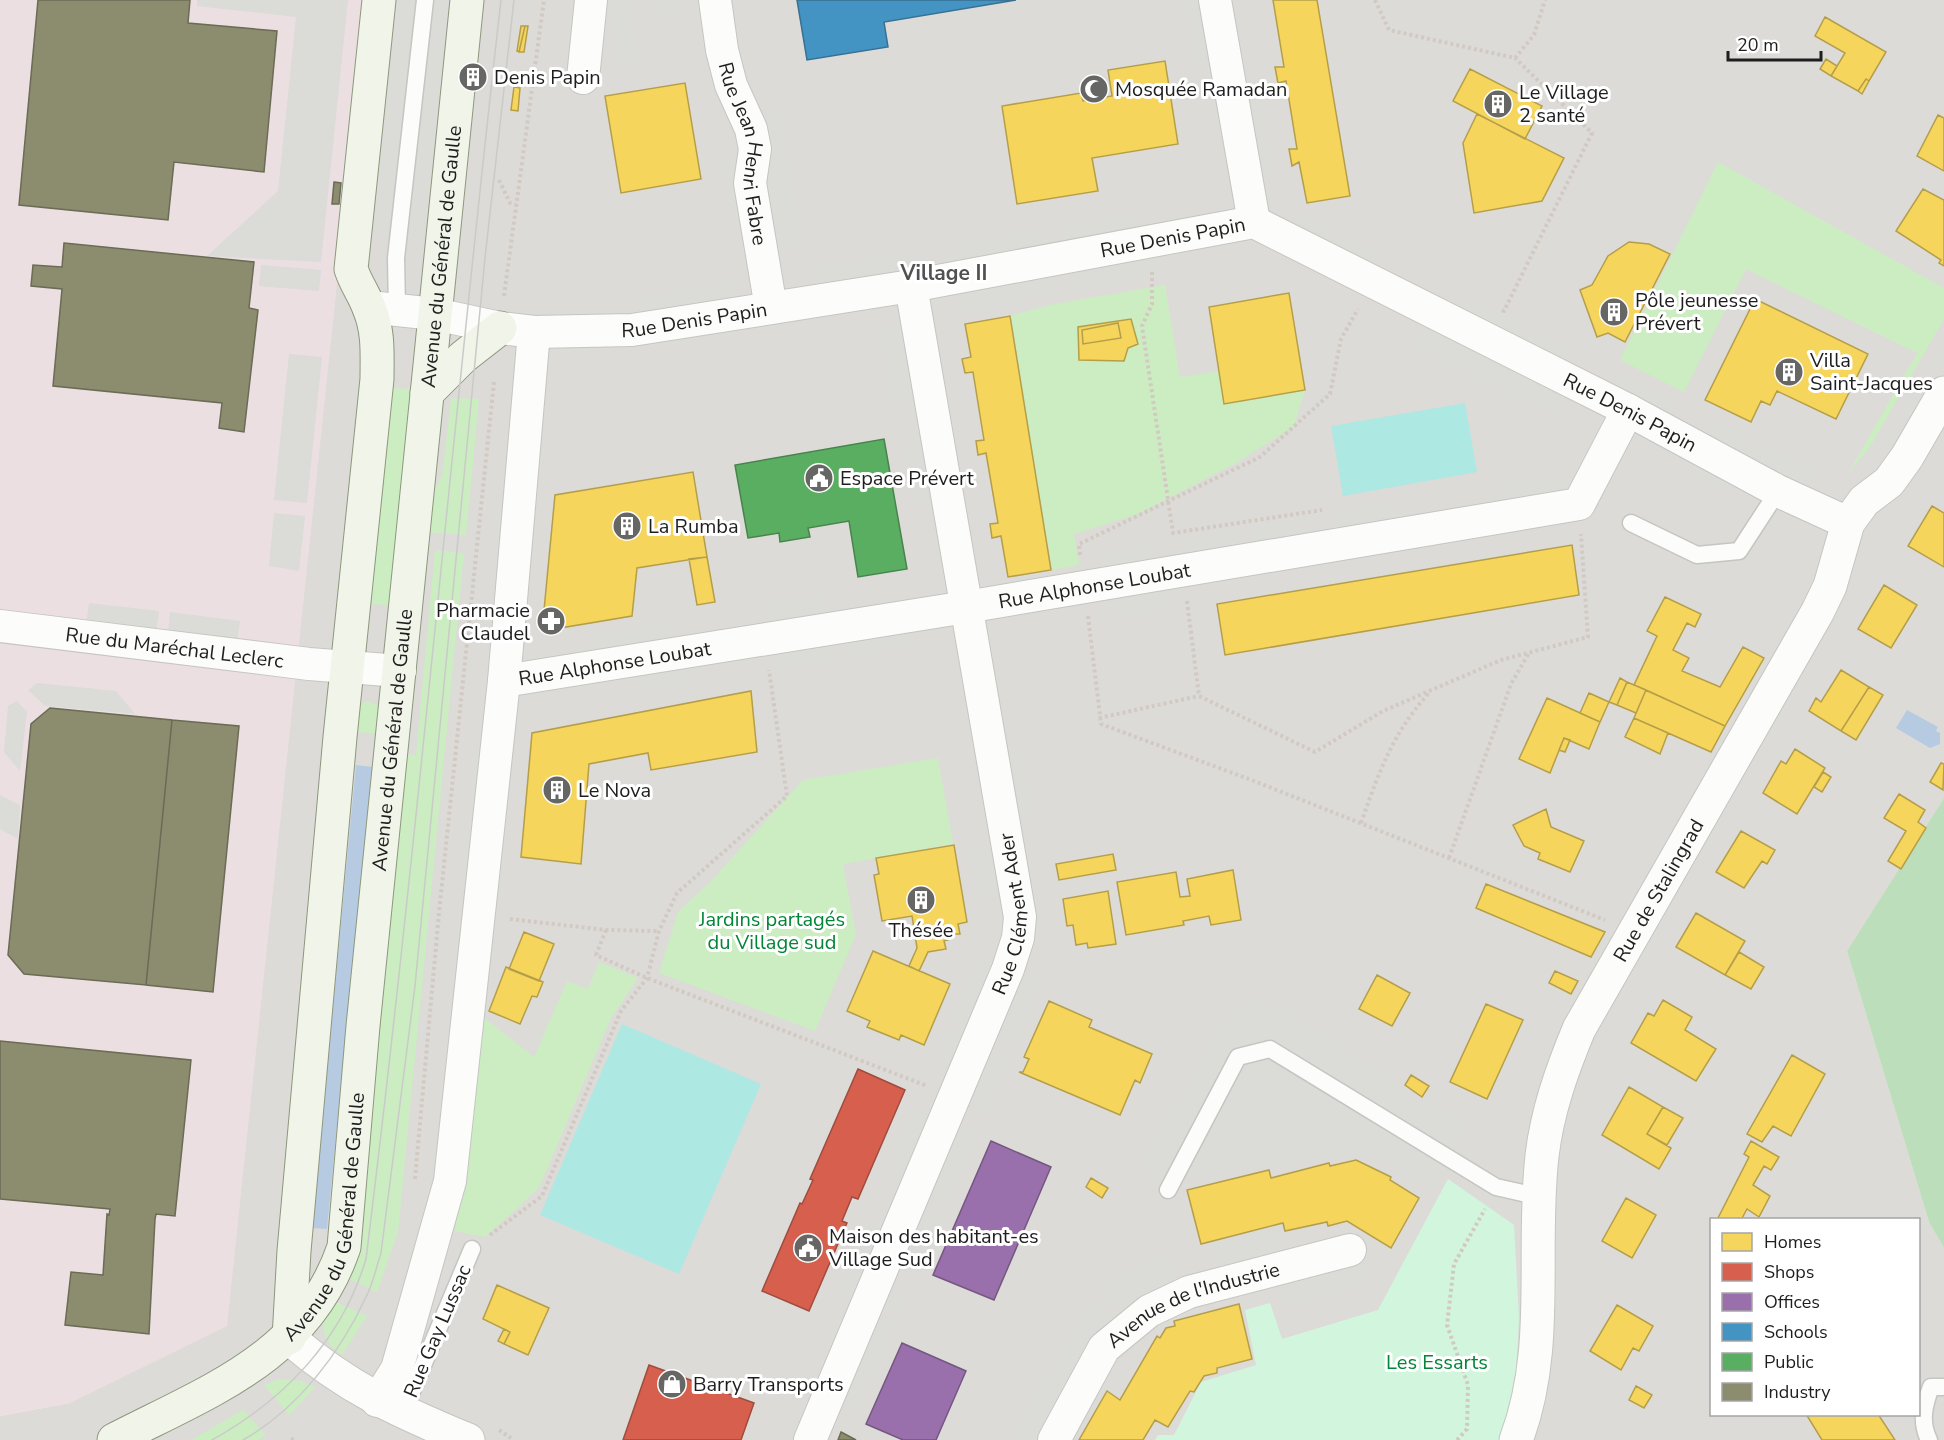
<svg xmlns="http://www.w3.org/2000/svg" width="1944" height="1440" viewBox="0 0 1944 1440" font-family="'Nunito Sans',sans-serif">
	<rect width="100%" height="100%" fill="#edece6"/>
	<path fill="#dcdbd8" fill-rule="evenodd" d="M361,0h1583v798l-97,153 82,271 15,26v192h-1944v-24l70,-13zM1712,1220h206v194h-206z"/>
	<path fill="#ebdfe2" d="M0,0h367l-140,1326 -157,77 -70,13z"/>
	<path fill="#ccedc2" d="M1718,162l226,126v31l-74,128 -21,25 68,-119 -171,-84 -62,123 -64,-32z
		M1165,285l15,92 39,-6 5,33 81,-14 -11,36 -58,37 -98,51 -64,20 5,31 -27,5 -43,-254 45,-12z
		M383,387l33,3 -21,216 -32,-3z
		M451,398l28,1 -13,136 -42,-3 3,-28 15,-28z
		M435,550l29,3 -66,679 -21,60 -32,-15 56,-523 15,1z
		M368,701l14,8 1,26 -33,-4 5,-23z
		M938,758l15,86 -110,20 13,70 -41,97 -156,-58 19,-61 33,-31 92,-101z
		M599,962l39,16 -27,40 -72,170 -54,49 -30,-6 23,-218 56,44 33,-76 21,8z
		M330,1299l37,17 -25,39c-23,-17 -23,-30 -12,-56z
		M280,1379l21,2 14,6 -26,28 -25,-30z
		M243,1410l23,25 -8,5h-67z"/>
	<path fill="#bcdeba" d="M1944,798v450l-15,-26 -82,-271z"/>
	<path fill="#d2f6dd" d="M1448,1179l66,46 5,94 -5,88 -15,33h-344l3,-5h16l27,-53 55,-17 -11,-55 25,-7 12,36 96,-29z"/>
	<path fill="#aee8e2" d="M1465,403l12,69 -134,24 -12,-70z
		M622,1024l139,60 -82,190 -139,-59z"/>
	<path fill="#dbdbd8" d="M197,0h151l-27,262 -114,-6 71,-65 18,-174 -99,-11z
		M389,0h66l-26,234 -25,4 -27,-2 -13,-9z
		M608,0h21l10,59 -21,4z
		M657,0h21l4,24 -20,3z
		M1186,0h21l10,62 -20,3z
		M1256,72l17,101 -9,2 -17,-102z
		M779,106l23,137 -20,4 -24,-138z
		M743,156l10,57 -21,3 -10,-57z
		M1135,213l3,20 -75,14 -4,-21z
		M1299,215l31,15 -9,18 -32,-15z
		M1042,229l3,20 -91,16 -3,-19z
		M1338,234l42,21 -9,18 -42,-20z
		M916,250l4,21 -105,17 -3,-20z
		M1159,256l3,20 -91,16 -4,-21z
		M261,265l60,5 -2,21 -60,-5z
		M1049,275l4,20 -91,16 -4,-21z
		M734,281l3,21 -92,15 -2,-20z
		M1469,298l52,26 -9,19 -53,-26z
		M901,326l12,70 -21,3 -11,-69z
		M1422,327l143,72 -10,18 -142,-71z
		M1530,328l42,20 -10,19 -41,-20z
		M1944,347v18l-57,98 -3,-14z
		M289,354l33,3 -15,146 -33,-3z
		M1623,373l52,27 -9,18 -52,-25z
		M1718,421l31,15 -9,19 -31,-15z
		M920,434l12,69 -21,3 -12,-68z
		M1758,440l63,31 -10,19 -62,-31z
		M1689,460l49,24 -5,9 -48,-23z
		M1561,473l4,21 -69,12 -4,-20z
		M501,494h10l-13,128 -10,-1z
		M1393,502l4,21 -57,10 -4,-21z
		M274,513l31,3 -6,55 -30,-5z
		M1297,519l3,21 -46,7 -3,-21z
		M1239,528l4,21 -58,10 -3,-21z
		M1156,543l4,20 -57,10 -4,-21z
		M1164,586l4,21 -58,10 -3,-21z
		M822,595l3,21 -57,10 -4,-21z
		M89,603l70,8 -3,21 -70,-8z
		M170,612l70,9 -3,21 -69,-8z
		M674,621l4,20 -81,14 -3,-20z
		M915,625l3,20 -76,13 -3,-21z
		M830,639l3,20 -57,11 -5,-21z
		M699,661l4,21 -58,10 -4,-21z
		M37,683l79,8 19,23 -90,-8 -17,-16z
		M17,701l10,11 -7,59 -16,-19 4,-46z
		M477,740l9,1 -7,77 -10,-1z
		M1022,754l12,72 -19,3 -12,-72z
		M0,795l20,10 -2,34 -18,-10z
		M468,826h10l-8,78 -10,-1z
		M497,829l10,1 -8,76 -9,-1z
		M990,842l9,51 -21,3 -9,-51z
		M978,958l20,8 -27,64 -20,-9z
		M1022,975l19,8 -27,64 -19,-7z
		M1254,1001l15,1 20,10 180,116 -36,64 -62,-38 -210,27 -22,-13 83,-147 17,-16z
		M948,1030l19,8 -14,32 -19,-8z
		M991,1048l19,8 -24,55 -18,-8z
		M915,1107l19,8 -29,67 -19,-8z
		M958,1125l19,8 -29,68 -18,-8z
		M926,1201l18,8 -27,65 -19,-9z
		M867,1220l19,7 -14,33 -19,-9z
		M1279,1227l7,27 -70,16 -8,-28z
		M1169,1254l8,26 -37,16 -18,13 -27,-15 30,-22z
		M849,1260l19,8 -18,43 -19,-8z
		M1365,1263l5,22 -85,20 -3,-24z
		M893,1279l19,8 -11,25 -19,-9z
		M1091,1300l27,16 -9,10 -66,114h-35z
		M877,1314l19,9 -23,53 -19,-8z
		M851,1377l18,7 -14,33 -18,-8z"/>
	<path fill="#b6cbe2" d="M1907,710l31,17 -2,4 4,2v11l-10,4 -34,-20z
		M356,765l16,2 -45,462 -15,-1z"/>
	<path fill="#f6d55c" stroke="#b59e49" stroke-width="1.5" fill-rule="evenodd" d="M1273,0h44l33,196 -43,7 -8,-41 -7,4 -3,-17h8l-11,-68 -8,2 -3,-16h9z
		M1825,17l61,35 -17,29 -3,-2 -8,12 -27,-15 14,-23 -30,-17z
		M521,26h4l-6,26 -2,-1z
		M525,26h3l-4,26h-5z
		M1826,59l11,7 -6,10 -11,-7z
		M1165,61l13,83 -86,14 6,33 -81,13 -15,-98 79,-13 2,8 29,-5 -4,-26z
		M1470,69l72,37 -17,33 -72,-38z
		M1866,79l3,2 -7,13 -4,-3z
		M685,83l16,96 -80,14 -16,-97z
		M514,87l6,1 -2,23 -7,-1z
		M1477,114l87,44 -22,43 -68,12 -11,-70z
		M1938,115l6,3v53l-27,-15z
		M1923,189l21,11v66l-5,-3 2,-3 -45,-29z
		M1629,242l20,2 21,10 -45,88 -17,-9 -11,4 -17,-47 12,-5 16,-29z
		M1289,293l16,97 -81,14 -15,-97z
		M1755,299l113,55 -32,65 -59,-28 -7,14 -9,-4 -10,21 -46,-22z
		M1010,316l41,254 -43,7 -7,-41 -9,2 -2,-14 8,-1 -12,-70 -8,2 -2,-14 8,-1 -11,-68 -8,1 -3,-14 9,-2 -6,-33z
		M1131,319l7,25 -10,4 -4,13 -45,-1 -1,-33zM1118,323l3,15 -38,6 -1,-14z
		M1118,323l3,15 -38,6 -1,-14z
		M693,472l14,85 -70,11 -5,48 -90,15 13,-136z
		M1932,506l12,7v54l-36,-21z
		M1572,545l7,50 -354,60 -8,-51z
		M707,557l8,45 -18,3 -8,-46z
		M1884,585l33,20 -26,43 -33,-19z
		M1665,597l36,17 -6,13 -8,-4 -14,27 16,8 -7,13 38,16 23,-40 21,11 -39,68 -91,-41 23,-49 -10,-5z
		M1841,670l28,17 -28,44 -32,-20 7,-13 5,4z
		M1620,678l7,4 -10,23 -8,-3z
		M1627,682l19,8 -10,23 -19,-8z
		M1869,687l14,8 -27,45 -15,-9z
		M1646,690l79,36 -14,26 -77,-34z
		M751,691l6,61 -106,18 -3,-17 -59,11 -8,100 -60,-7 11,-124z
		M1589,693l20,9 -9,20 -20,-9z
		M1547,698l53,24 -11,27 -25,-11 -14,35 -31,-14z
		M1634,718l34,15 -8,21 -35,-17z
		M1564,738l6,2 -5,12 -6,-2z
		M1795,749l30,19 -28,46 -34,-21 18,-32 5,3z
		M1941,763l3,1 -1,26 -13,-8z
		M1823,772l8,5 -9,15 -8,-5z
		M1899,794l26,16 -7,12 8,6 -25,41 -13,-8 18,-30 -22,-13z
		M1546,809l5,18 33,14 -14,31 -32,-13 2,-6 -16,-7 -11,-21z
		M1741,831l34,19 -8,14 -5,-3 -18,27 -28,-16z
		M954,845l13,77 -9,2 2,10h-7l-2,5 -7,2 2,8 -18,3 -9,19 -10,-5 8,-18 -5,-32 -30,5 -8,-46 5,-1 -3,-16z
		M1113,854l3,16 -57,10 -3,-16z
		M1233,870l8,50 -30,5 -2,-9 -26,5 1,4 -58,10 -9,-53 59,-10 4,25 10,-1 -3,-17z
		M1486,884l119,48 -14,25 -115,-49z
		M1108,891l8,53 -28,4 -1,-5 -11,2 -3,-20 -6,1 -4,-27z
		M1696,913l49,28 -20,34 -49,-28z
		M524,932l30,12 -15,37 -30,-12z
		M873,951l77,33 -26,61 -23,-10 -2,5 -32,-13 3,-6 -23,-10z
		M1739,952l25,15 -13,22 -26,-14z
		M506,967l37,15 -6,15 -5,-1 -12,28 -31,-13z
		M1555,971l23,10 -7,13 -22,-11z
		M1377,975l33,18 -18,33 -33,-17z
		M1663,1000l29,17 -7,13 31,19 -20,32 -65,-38 17,-30 6,3z
		M1049,1001l43,19 -3,7 63,27 -12,29 -5,-3 -15,35 -101,-43h4l6,-13 -5,-2z
		M1486,1004l37,16 -36,79 -37,-17z
		M1792,1055l33,19 -34,62 -18,-10 -11,16 -15,-8z
		M1411,1075l18,11 -7,11 -17,-12z
		M1629,1087l34,20 -16,27 24,14 -12,21 -57,-34z
		M1663,1107l20,11 -16,27 -20,-11z
		M1751,1141l28,16 -8,13 -7,-4 -11,19 17,11 -11,21 -12,-8 -6,11h-24l32,-63 -5,-3z
		M1356,1160l35,17 -1,3 29,18 -28,50 -44,-27 -19,5 -1,-4 -42,9 -2,-8 -82,21 -14,-54 82,-20 2,8 58,-15 1,3z
		M1091,1178l17,10 -6,10 -16,-11z
		M1626,1198l30,17 -24,43 -30,-17z
		M497,1285l52,23 -21,47 -24,-11 6,-12 -27,-13z
		M1239,1304l13,55 -35,9v5l-13,3 -10,16 -4,-1 -22,36 -13,-7 -12,20h-64l28,-49 13,9 37,-64 3,2 6,-10 9,-2 -1,-5z
		M1617,1305l36,21 -14,25 -6,-3 -12,22 -31,-19z
		M504,1329l6,3 -6,12 -6,-3z
		M1636,1386l16,9 -8,13 -15,-8z
		M1806,1414h72l17,26h-73z"/>
	<path fill="#d6604d" stroke="#9f4c3f" stroke-width="1.5" d="M858,1069l47,21 -47,109 -6,-2 -10,24 5,2 -38,88 -47,-20 38,-88 2,1 11,-24 -3,-1z
		M649,1365l105,38 -13,37h-118z"/>
	<path fill="#9970ab" stroke="#745781" stroke-width="1.5" d="M991,1141l60,26 -57,133 -61,-25z
		M902,1343l64,28 -30,69h-33l-37,-16z"/>
	<path fill="#4393c3" stroke="#387092" stroke-width="1.5" d="M797,0h219l-132,22 4,25 -81,13z"/>
	<path fill="#5aae61" stroke="#48834d" stroke-width="1.5" d="M884,439l23,130 -49,8 -9,-56 -41,7 2,9 -30,5 -1,-9 -31,5 -13,-73z"/>
	<path fill="#8c8c6e" stroke="#6b6b56" stroke-width="1.5" d="M38,0h152l-2,23 89,8 -13,141 -90,-10 -6,58 -149,-15z
		M334,182l7,1 -2,21h-7z
		M64,243l190,19 -5,46 9,2 -14,122 -25,-4 3,-25 -169,-17 9,-97 -31,-3 2,-21 29,2z
		M50,708l122,12 -26,265 -122,-11 -16,-19 23,-231z
		M172,720l67,6 -26,266 -67,-7z
		M0,1041l191,19 -16,156 -19,-2 -1,5 -6,115 -84,-9 6,-53 32,3 4,-61 2,1 1,-6 -110,-10z
		M841,1432l15,8h-18z"/>
	<g fill="none" stroke-linecap="round" stroke-linejoin="round">
		<g stroke="#c5c5c2" stroke-width="19">
			<path id="service" d="M397,309l-1,-51 29,-258
				M1631,523l66,32 42,-4 39,-60
				M1168,1190l70,-133 32,-8 226,138 44,10
				M403,1413l69,-164
				M1929,1440c-9,-18 -5,-35 2,-53h13"/>
		</g>
		<g stroke="#c5c5c2" stroke-width="34">
			<g id="minor">
				<path id="s1" d="M715,0l7,50 9,35 20,44 4,20 -5,34 21,125"/>
				<path d="M1215,0l39,222"/>
				<path d="M583,78l8,-78"/>
				<path id="s2" d="M369,307l66,7 65,14 34,4 98,-2 279,-44 343,-64 374,188 150,81 70,32"/>
				<path id="s3" d="M0,626l309,38 91,7"/>
				<path id="s4" d="M504,681l462,-74 613,-103 49,-94"/>
				<path d="M377,1401l20,-32 53,-188 54,-500 30,-349"/>
				<path id="s5" d="M810,1440l198,-471 10,-31 2,-21 -109,-631"/>
				<path id="s6" d="M1054,1440l50,-92 45,-37 40,-19 161,-42"/>
			</g>
		</g>
		<g stroke="#c5c5c2" stroke-width="35">
			<g id="tertiary">
				<path d="M289,1338c58,50 109,73 179,102"/>
				<path id="s7" d="M1516,1440c35,-92 15,-188 26,-284 5,-44 20,-86 37,-127l239,-418 12,-25 18,-63 16,-22 25,-19 18,-25 37,-64"/>
			</g>
		</g>
		<g stroke="#8d977d" stroke-width="35">
			<g id="secondary">
				<path d="M427,393l36,-36 37,-29"/>
				<path d="M289,1338l5,-87 46,-514 37,-358c0,-25 2,-47 -8,-71 -5,-14 -13,-24 -18,-39l28,-269"/>
				<path id="s8" d="M114,1440c95,-49 193,-83 230,-193l19,-221 104,-1026"/>
			</g>
		</g>
		<path stroke="#d3c9c3" stroke-width="4" stroke-dasharray="3 3" stroke-linecap="butt" d="M1375,0l14,30 126,28 19,-23 11,-35
			M499,180l11,23 5,1
			M1152,272v32l-10,22 31,207 149,-23
			M504,296l40,-296
			M1502,310l2,1 88,-178 -77,-75
			M1080,555l-1,-11 181,-87 70,-63 11,-55 17,-30
			M1187,601l12,95 116,56 68,-41 118,-51 87,-23 -7,-103
			M1088,616l13,108 153,57 351,139
			M1099,718l100,-22
			M1361,823c18,-51 31,-89 68,-130
			M1449,858l62,-174 18,-31
			M510,919l96,11 53,1
			M606,930l-10,25 51,23 280,108
			M415,1179l24,-266 55,-531
			M490,1235l52,-39 79,-185 26,-33 12,-47 18,-38 110,-97 -18,-126
			M499,1430l12,8
			M291,1440l4,-2
			M1457,1440l10,-11 1,-44 -21,-60 7,-61 31,-55"/>
		<use href="#service" stroke="#fcfcfb" stroke-width="16"/>
		<use href="#minor" stroke="#fcfcfb" stroke-width="32"/>
		<use href="#tertiary" stroke="#fcfcfb" stroke-width="33"/>
		<use href="#secondary" stroke="#f0f4e9" stroke-width="33"/>
		<path stroke="#cacac9" stroke-width="1.5" d="M212,1440c72,-40 130,-100 154,-181 52,-419 87,-840 135,-1259
			M243,1440c55,-31 97,-87 123,-143 7,-13 10,-29 15,-44l34,-267 70,-728 29,-258"/>
	</g>
	<defs>
		<g id="building-disc" transform="scale(1.5)"><circle r="9.5" fill="#666664" stroke="#fff"/><path d="M-4-6H4V6H1V3H-1V6H-4ZM-2.5-4.3h1.7v1.8h-1.7ZM.8-4.3h1.7v1.8H.8ZM-2.5-1h1.7V.8h-1.7ZM.8-1h1.7V.8H.8Z" fill="#fff"/></g>
		<g id="mosque-disc" transform="scale(1.5)"><circle r="9.5" fill="#666664" stroke="#fff"/><path d="M3.5-4.9A6 6 0 1 0 3.5 4.9A5 5 0 1 1 3.5-4.9Z" fill="#fff"/></g>
		<g id="civic-disc" transform="scale(1.5)"><circle r="9.5" fill="#666664" stroke="#fff"/><path d="M-.6-6.5H3V-4.5H.6V-3L4-1V1h2V6H-6V1h2V-1L-.6-3ZM-1.2 2.5V6h2.4V2.5Z" fill="#fff"/></g>
		<g id="pharmacy-disc" transform="scale(1.5)"><circle r="9.5" fill="#666664" stroke="#fff"/><path d="M-2-6h4v4h4v4h-4v4h-4v-4h-4v-4h4Z" fill="#fff"/></g>
		<g id="shop-disc" transform="scale(1.5)"><circle r="9.5" fill="#666664" stroke="#fff"/><path d="M-5-2.5h2.3a2.7 3.5 0 0 1 5.4 0H5L5.5 6h-11ZM-1.5-2.5h3a1.5 2.3 0 0 0-3 0Z" fill="#fff"/></g>
	</defs>
	<g fill-rule="evenodd">
		<use href="#building-disc" x="473" y="77"/>
		<use href="#mosque-disc" x="1094" y="89"/>
		<use href="#building-disc" x="1498" y="104"/>
		<use href="#building-disc" x="1614" y="312"/>
		<use href="#building-disc" x="1789" y="372"/>
		<use href="#civic-disc" x="819" y="478"/>
		<use href="#building-disc" x="627" y="526"/>
		<use href="#pharmacy-disc" x="551" y="621"/>
		<use href="#building-disc" x="557" y="790"/>
		<use href="#building-disc" x="921" y="900"/>
		<use href="#civic-disc" x="808" y="1248"/>
		<use href="#shop-disc" x="672" y="1384"/>
	</g>
	<g text-anchor="middle" stroke-width="6" stroke-linejoin="round" paint-order="stroke">
		<g font-size="20" fill="#1e1e1e" stroke="#fff" text-anchor="start">
			<text x="494" y="84">Denis Papin</text>
			<text x="1115" y="96">Mosquée Ramadan</text>
			<text x="1519" y="99">Le Village<tspan x="1519" dy="23">2 santé</tspan></text>
			<text x="1635" y="307">Pôle jeunesse<tspan x="1635" dy="23">Prévert</tspan></text>
			<text x="1810" y="367">Villa<tspan x="1810" dy="23">Saint-Jacques</tspan></text>
			<text x="840" y="485">Espace Prévert</text>
			<text x="648" y="533">La Rumba</text>
			<text x="530" y="617" text-anchor="end">Pharmacie<tspan x="530" dy="23">Claudel</tspan></text>
			<text x="578" y="797">Le Nova</text>
			<text x="921" y="937" text-anchor="middle">Thésée</text>
			<text x="829" y="1243">Maison des habitant-es<tspan x="829" dy="23">Village Sud</tspan></text>
			<text x="693" y="1391">Barry Transports</text>
		</g>
		<g font-size="20" fill="#1e1e1e" stroke="#fff">
			<text dy="7" stroke="none"><textPath href="#s1" startOffset="158">Rue Jean Henri Fabre</textPath></text>
			<text dy="7" stroke="none"><textPath href="#s2" startOffset="814">Rue Denis Papin</textPath></text>
			<text dy="7" stroke="none"><textPath href="#s8" startOffset="1305">Avenue du Général de Gaulle</textPath></text>
			<text dy="7" stroke="none"><textPath href="#s2" startOffset="328">Rue Denis Papin</textPath></text>
			<text dy="7" stroke="none"><textPath href="#s2" startOffset="1318">Rue Denis Papin</textPath></text>
			<text dy="7" stroke="none"><textPath href="#s4" startOffset="598">Rue Alphonse Loubat</textPath></text>
			<text dy="7" stroke="none"><textPath href="#s3" startOffset="176">Rue du Maréchal Leclerc</textPath></text>
			<text dy="7" stroke="none"><textPath href="#s4" startOffset="112">Rue Alphonse Loubat</textPath></text>
			<text dy="7" stroke="none"><textPath href="#s8" startOffset="819">Avenue du Général de Gaulle</textPath></text>
			<text dy="7" stroke="none"><textPath href="#s7" startOffset="579">Rue de Stalingrad</textPath></text>
			<text dy="7" stroke="none"><textPath href="#s5" startOffset="567">Rue Clément Ader</textPath></text>
			<text dy="7" stroke="none"><textPath href="#s8" startOffset="333">Avenue du Général de Gaulle</textPath></text>
			<text dy="7" stroke="none"><textPath href="#s6" startOffset="206">Avenue de l'Industrie</textPath></text>
			<text transform="translate(437 1331) rotate(-67)" y="7">Rue Gay Lussac</text>
		</g>
		<g font-size="20" fill="#038537" stroke="#fff">
			<text x="772" y="926">Jardins partagés<tspan x="772" dy="23">du Village sud</tspan></text>
			<text x="1437" y="1369">Les Essarts</text>
		</g>
		<g font-size="21" font-weight="bold" fill="#515151" stroke="#fff">
			<text x="944" y="280">Village II</text>
		</g>
	</g>
	<rect x="1710" y="1218" width="210" height="198" fill="#ffffff" stroke="#a5a5a5" stroke-width="1.5"/>
	<rect x="1722" y="1233" width="30" height="18" fill="#f6d55c" stroke="#a5a5a5" stroke-width="1.5"/>
	<text x="1764" y="1248" font-size="18" fill="#1e1e1e">Homes</text>
	<rect x="1722" y="1263" width="30" height="18" fill="#d6604d" stroke="#a5a5a5" stroke-width="1.5"/>
	<text x="1764" y="1278" font-size="18" fill="#1e1e1e">Shops</text>
	<rect x="1722" y="1293" width="30" height="18" fill="#9970ab" stroke="#a5a5a5" stroke-width="1.5"/>
	<text x="1764" y="1308" font-size="18" fill="#1e1e1e">Offices</text>
	<rect x="1722" y="1323" width="30" height="18" fill="#4393c3" stroke="#a5a5a5" stroke-width="1.5"/>
	<text x="1764" y="1338" font-size="18" fill="#1e1e1e">Schools</text>
	<rect x="1722" y="1353" width="30" height="18" fill="#5aae61" stroke="#a5a5a5" stroke-width="1.5"/>
	<text x="1764" y="1368" font-size="18" fill="#1e1e1e">Public</text>
	<rect x="1722" y="1383" width="30" height="18" fill="#8c8c6e" stroke="#a5a5a5" stroke-width="1.5"/>
	<text x="1764" y="1398" font-size="18" fill="#1e1e1e">Industry</text>
	<path d="M1728 51v9h93v-9" fill="none" stroke="#1e1e1e" stroke-width="3"/>
	<text x="1737" y="51" font-size="18" fill="#1e1e1e" stroke="#ffffff" stroke-width="4.5" paint-order="stroke">20 m</text>
</svg>
